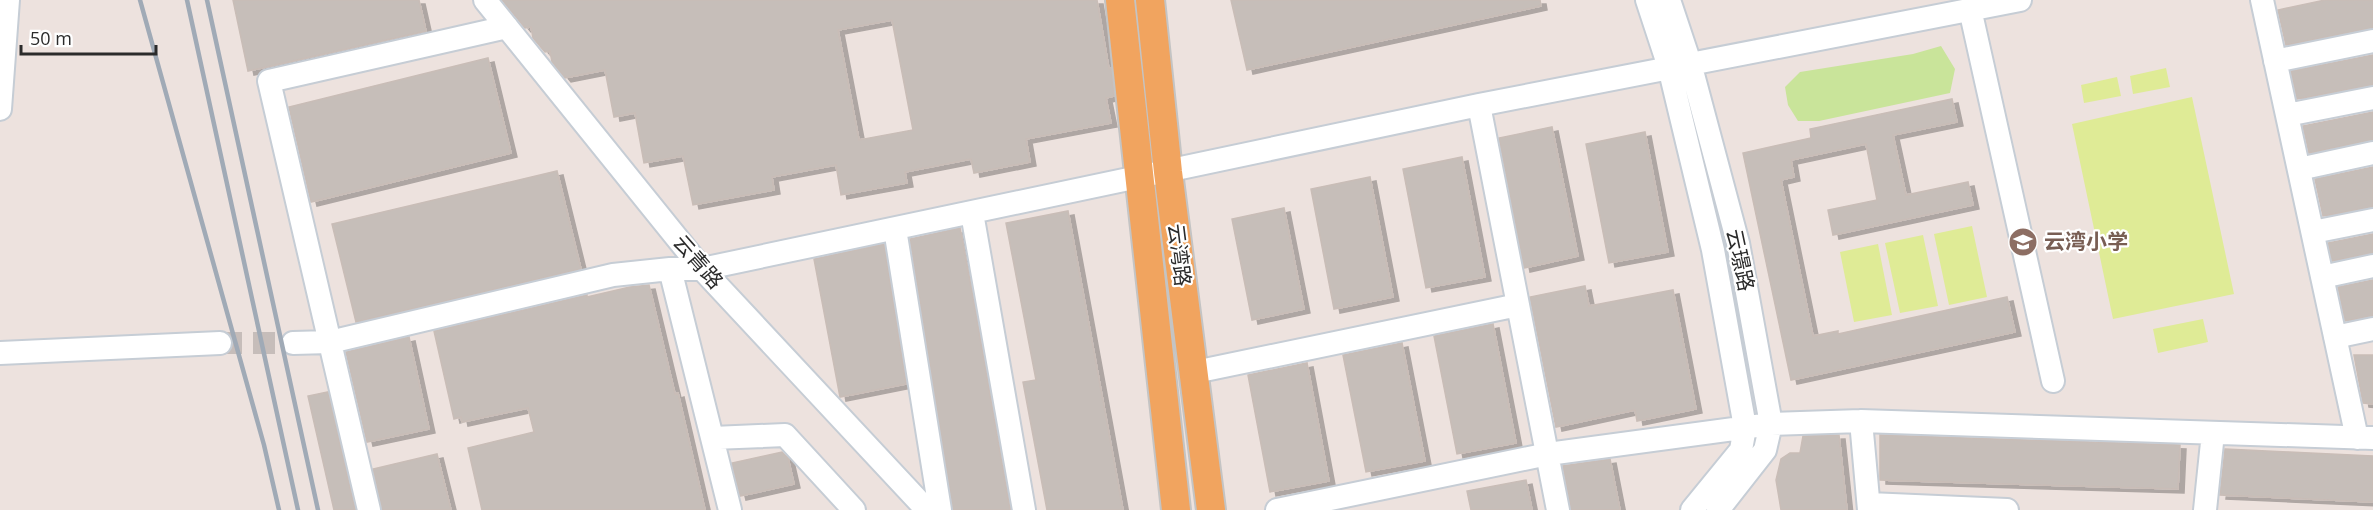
<svg xmlns="http://www.w3.org/2000/svg" width="2373" height="510" viewBox="0 0 2373 510" font-family="'Open Sans','Noto Sans SC',sans-serif">
	<defs>
		<filter id="shadow"><feDropShadow dx="6" dy="4" stdDeviation="0" flood-color="#0004"/></filter>
	</defs>
	<rect width="100%" height="100%" fill="#ede2de"/>
	<path fill="#c9e49a" d="M1941,46l14,23 -5,24 -131,28h-21l-10,-16 -3,-18 15,-15 113,-18z"/>
	<path fill="#dfeb96" d="M2166,68l4,19 -37,7 -3,-18z
		M2117,77l4,19 -37,7 -3,-18z
		M2192,97l42,197 -121,25 -41,-195z
		M1972,226l15,71 -38,8 -15,-71z
		M1923,235l15,71 -38,7 -15,-70z
		M1878,244l14,71 -38,7 -14,-70z
		M2203,319l5,23 -50,11 -5,-24z"/>
	<path fill="#c6beb9" stroke="#c9bdb7" stroke-width="1.5" fill-rule="evenodd" filter="url(#shadow)" d="M233,0h186l7,31 -178,40z
		M502,0h595l12,69 2,-1 3,28 -8,2 5,25 -85,16 4,23 -56,11 -3,-14 -66,13 2,11 -66,12 -5,-30 -64,12 2,13 -81,15 -10,-49 -39,7 -9,-50 -21,4 -9,-47 -40,8 -13,-16 -2,-11 -5,1 -12,-14 -2,-11 -6,1zM892,20l21,110 -54,10 -21,-110z
		M1231,0h309l1,6 -294,64z
		M2325,0h48v28l-87,17 -8,-35z
		M2373,55v30l-76,14 -6,-28z
		M488,58l23,95 -200,49 -22,-95z
		M1952,99l5,23 -64,13 13,60 62,-13 5,23 -140,30 -5,-25 49,-10 -11,-56 -75,16 3,17 -13,3 32,156 25,-5v3l169,-37 8,35 -224,48 -48,-227 68,-15 -1,-9z
		M2373,112v28l-64,13 -6,-27z
		M1552,127l26,129 -54,12 -25,-130z
		M1645,132l23,120 -59,11 -23,-119z
		M1462,157l23,120 -59,11 -23,-119z
		M2373,167v40l-50,9 -8,-37z
		M557,171l24,98 -225,53 -24,-98z
		M1370,177l23,120 -59,12 -23,-120z
		M1284,208l20,101 -52,11 -20,-101z
		M1068,211l26,141 29,158h-76l-24,-128 13,-2 -30,-157z
		M960,228l15,81 35,201h-57l-43,-271z
		M2373,234v19l-41,8 -4,-18z
		M884,244l22,140 -66,13 -26,-138z
		M2373,280v36l-28,5 -7,-34z
		M649,285l26,109 3,-1 27,117h-223l-14,-62 66,-16 -6,-24 -66,14 -1,-5 -7,2 -20,-88 153,-36v2l43,-10z
		M1585,286l4,20 84,-16 23,119 -59,12 -2,-11 -79,17 -26,-130z
		M1493,324l23,119 -59,11 -23,-118z
		M409,337l20,92 -62,13 -21,-90z
		M1402,343l23,118 -59,11 -23,-117z
		M2354,355h19v49l-10,-1z
		M1307,363l22,118 -59,11 -22,-117z
		M328,392l27,118h-21l-26,-114z
		M1839,435l8,75h-66l-5,-30 5,-21 9,-6h10l3,-17z
		M1880,435l300,10 -2,44 -298,-9z
		M2225,449l148,7v46l-153,-7z
		M782,452l6,6 6,26 -54,12 -8,-33z
		M437,454l14,56h-69l-9,-41z
		M1610,459l10,51h-49l-8,-44z
		M1526,480l6,30h-61l-4,-19z"/>
	<g fill="none" stroke-linecap="round" stroke-linejoin="round">
		<path stroke="#c6bdba" stroke-width="22" stroke-dasharray="22 11" stroke-linecap="butt" d="M220,343h73"/>
		<g stroke="#c6cdd5" stroke-width="26">
			<path id="minor" d="M485,0l217,269 225,241
				M1647,0l22,67 44,183 32,177 -4,23 -49,60
				M1669,0l21,63 48,180 33,181 -6,26 -47,60
				M2262,0l95,438
				M1970,9l83,372
				M2275,61l98,-20
				M1479,105l79,405
				M0,109l8,-109
				M2287,115l86,-17
				M2299,169l74,-16
				M972,213l52,297
				M895,229l45,281
				M2313,232l60,-12
				M2322,277l51,-11
				M2335,337l38,-8
				M293,343l37,-1 283,-67 57,-6
				M0,353l220,-10
				M1195,372l323,-67
				M1861,421l8,89
				M713,438l72,-3 69,75
				M1869,504l138,6
				M369,510l-100,-429 238,-54
				M730,510l-60,-241h32l777,-164 541,-105
				M1277,510l271,-56 223,-30 90,-3 512,17
				M2205,510l8,-77"/>
		</g>
		<g stroke="#c4c4c4" stroke-width="32">
			<path id="major" d="M1120,0l56,510
				M1150,0l18,172 43,338"/>
		</g>
		<use href="#minor" stroke="#fff" stroke-width="22"/>
		<use href="#major" stroke="#f1a45f" stroke-width="28"/>
		<path stroke="#a0aab6" stroke-width="4.5" d="M140,0l124,445 15,65
			M187,0l111,510
			M207,0l111,510"/>
	</g>
	<defs>
		<g id="school-disc" transform="scale(1.5)"><circle r="9.5" fill="#8d6e63" stroke="#fff"/><path d="M0-5L7-2L0 1L-7-2ZM-4 1L0 2.5L4 1V4Q0 6-4 4Z" fill="#fff"/></g>
	</defs>
	<g fill-rule="evenodd">
		<use href="#school-disc" x="2023" y="242"/>
	</g>
	<g text-anchor="middle" stroke-width="4.5" stroke-linejoin="round" paint-order="stroke">
		<g font-size="21" font-weight="bold" fill="#785e54" stroke="#fff" text-anchor="start">
			<text x="2044" y="249">云湾小学</text>
		</g>
		<g font-size="21" fill="#2b2b2b" stroke="#fff">
			<text transform="translate(1179 255) rotate(83)" y="7">云湾路</text>
			<text transform="translate(1740 260) rotate(78)" y="7">云璟路</text>
			<text transform="translate(698 262) rotate(49)" y="7">云青路</text>
		</g>
	</g>
	<path d="M21 45v9h135v-9" fill="none" stroke="#2b2b2b" stroke-width="3"/>
	<text x="30" y="45" font-size="18" fill="#2b2b2b" stroke="#ffffff" stroke-width="4.5" paint-order="stroke">50 m</text>
</svg>
